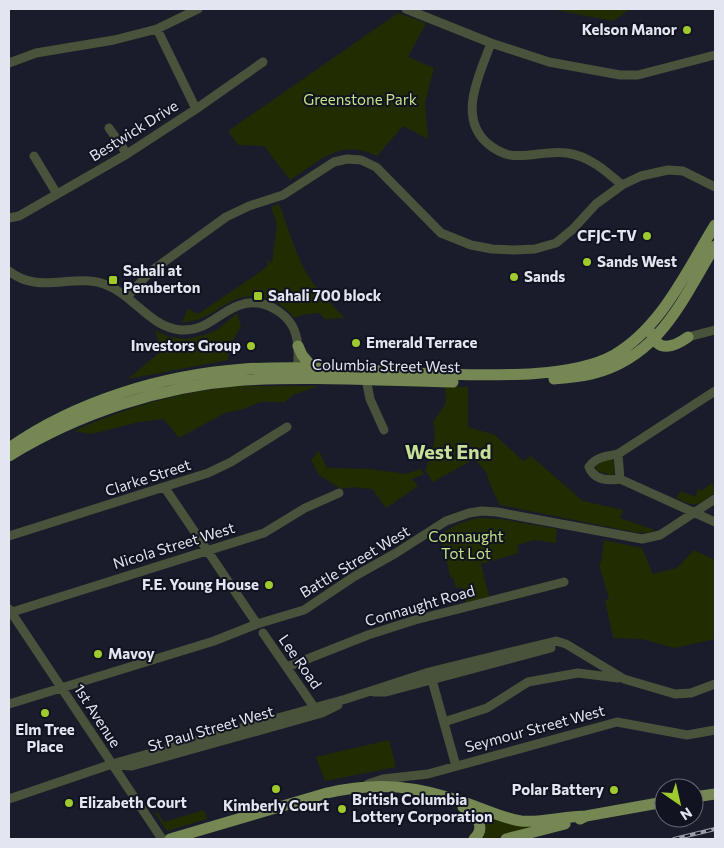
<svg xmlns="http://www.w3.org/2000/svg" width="724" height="848" viewBox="0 0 724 848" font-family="Commissioner,sans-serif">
	<rect width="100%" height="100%" fill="#1a1c2b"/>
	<path fill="#212d00" d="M551,9h79l-17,12z
		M398,13l28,10 -18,34 26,11 -9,35 3,36 -25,-13 -26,30c-37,-19 -58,6 -87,24l-26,-34 -26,-1 -10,-14z
		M279,204c7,17 12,35 19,52 9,24 29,44 47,62l-20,1 -6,-6 -17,2 -7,3c-17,-20 -43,-29 -67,-15 -16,9 -26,19 -46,19l6,-13 10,5 62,-42 8,-7 -1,-6 5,4 5,-39 -6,-17z
		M237,313l4,14 -12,19 -1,14 -100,19 31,-26 2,-5 -6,-18 14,7 18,2 20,-5 11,-5z
		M243,386h76l-26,9 -8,7h-25l-17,7 -18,4 -46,25 -15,-19 -25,3 -48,12 -17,-3c56,-25 107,-40 169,-45z
		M445,387h23v40l27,8 28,26 8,-5 52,45 40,9 -3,8 35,12 -5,2 -11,1 -139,-28 -11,-23 -2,-9 -13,-14 -41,23 -8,-12c6,-16 13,-31 8,-48l13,-19z
		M319,451l8,17 43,1 36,5 14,-5 4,5 -12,5 6,7 -32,22 -14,-19 -18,-2 -13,2 -22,-14 -8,-15z
		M610,458l4,4v13h-4l-14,-5v-5z
		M712,483l3,6v4c-19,12 -17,16 -39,5l5,-7 14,6 4,-9 2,3z
		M476,518l25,1 56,10 -1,14 -21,-3 -18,5 2,8 -38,11 8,32 -23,7 -4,-16 -6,1 -3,-11 -2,1 -12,-43 19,-11z
		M604,540l38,8 11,26 24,-6 17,-18 21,10v79l-41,9 -32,-9 -29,-1 -8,-38 4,-1 -10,-35 2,-2z
		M389,740l7,27 -71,14 -9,-24z
		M204,810l3,9 -40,12 -13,-19 4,1 6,9z
		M486,815l54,11 -49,13h-8l3,-11 -2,-10z"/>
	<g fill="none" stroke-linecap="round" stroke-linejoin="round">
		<path stroke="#49523a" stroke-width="9" d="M406,9l85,34 58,19 71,13h18l77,-20
			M491,43c-11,31 -34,73 -4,100 7,6 13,10 23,12 18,3 38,-5 57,-2 22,3 39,18 55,32
			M9,63l27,-10 78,-13 43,-11 41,-20
			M196,109l67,-47
			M109,128l18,26
			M34,156l23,38
			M9,218l10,-2 108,-62 69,-45 -39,-80
			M9,271c29,24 64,2 95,13 29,10 45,43 77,46 27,1 36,-17 59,-25 24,-8 53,9 57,35 2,10 1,23 0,34
			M127,297l23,-25 76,-55 23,-11 34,-11 51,-33 13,-3 14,1 15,7 65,66 30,12 21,4 22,1 21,-1 21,-6 17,-14 23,-25 26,-19 19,-9 27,-6 15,1 32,16
			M688,337l27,-7
			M365,374l5,25 14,31
			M618,454l2,25 95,43
			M620,479c-12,2 -26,1 -31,-12 6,-10 18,-11 29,-13l97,-63
			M165,488l92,136
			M9,536l199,-63 23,-11 56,-35
			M9,609l153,230
			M9,613l255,-80 41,-25 34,-15
			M263,633l51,74
			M287,667l81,-32 47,-15 149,-38
			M432,680l24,86
			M374,692h12l165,-44
			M9,704l205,-63 43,-17 47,-14 51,-34 41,-23 50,-32 23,-8 13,-2 15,1 145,27 18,-4 55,-36
			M444,722l43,-14 41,-26 50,-9 40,5
			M117,765l15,1 190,-53 16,-8
			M368,784l15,-5 45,-5 189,-52 70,13 28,-5
			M9,799l103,-35 234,-65 83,-27 127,-31 10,3 58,35 51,15 16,-1 24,-9"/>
		<path stroke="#758753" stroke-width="11" d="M651,333c7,20 23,14 37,4
			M298,346l4,9 11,13
			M554,379c12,-1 25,-2 38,-5 68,-17 90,-74 123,-128
			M9,448c67,-47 153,-73 235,-79 64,-4 130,2 194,5 49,1 133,5 176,-19 48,-28 73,-85 101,-130
			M9,456c70,-43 153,-70 235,-76 69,-4 140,1 209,2
			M694,797l21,-3
			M463,807c13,6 24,20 11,32
			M580,819l6,-3 78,-14
			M170,839l157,-46c51,-12 91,-7 139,10 19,6 35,15 55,18 22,2 43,-5 65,-5
			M506,839l59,-15"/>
		<g stroke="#9a9ca8" stroke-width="4">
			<path id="rail" d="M674,839l41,-10"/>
		</g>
		<use href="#rail" stroke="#111321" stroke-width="2" stroke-dasharray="5.5" stroke-linecap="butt"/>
	</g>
	<g fill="#9fca2e" stroke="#111321" stroke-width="2">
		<circle cx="687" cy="30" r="5"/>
		<circle cx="647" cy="236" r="5"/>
		<circle cx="587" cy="262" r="5"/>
		<circle cx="514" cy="277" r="5"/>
		<rect x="108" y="275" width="10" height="10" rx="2.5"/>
		<rect x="253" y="291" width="10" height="10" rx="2.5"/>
		<circle cx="356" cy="343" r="5"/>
		<circle cx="251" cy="346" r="5"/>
		<circle cx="269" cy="585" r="5"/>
		<circle cx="98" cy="654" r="5"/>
		<circle cx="45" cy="713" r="5"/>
		<circle cx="276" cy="789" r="5"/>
		<circle cx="614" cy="790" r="5"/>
		<circle cx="69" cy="803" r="5"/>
		<circle cx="342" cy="809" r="5"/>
	</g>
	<g text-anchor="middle" stroke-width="4" stroke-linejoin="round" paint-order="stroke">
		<g font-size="15" font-weight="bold" fill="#e3e5f0" stroke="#111321" text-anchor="start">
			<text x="677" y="35" text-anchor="end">Kelson Manor</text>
			<text x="637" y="241" text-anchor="end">CFJC-TV</text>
			<text x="597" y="267">Sands West</text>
			<text x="123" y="276">Sahali at<tspan x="123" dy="17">Pemberton</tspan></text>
			<text x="524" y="282">Sands</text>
			<text x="268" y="301">Sahali 700 block</text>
			<text x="366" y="348">Emerald Terrace</text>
			<text x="241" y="351" text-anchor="end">Investors Group</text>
			<text x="259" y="590" text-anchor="end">F.E. Young House</text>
			<text x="108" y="659">Mavoy</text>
			<text x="45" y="735" text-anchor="middle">Elm Tree<tspan x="45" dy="17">Place</tspan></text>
			<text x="604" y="795" text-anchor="end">Polar Battery</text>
			<text x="352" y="805">British Columbia<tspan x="352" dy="17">Lottery Corporation</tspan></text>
			<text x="79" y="808">Elizabeth Court</text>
			<text x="276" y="811" text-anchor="middle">Kimberly Court</text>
		</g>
		<g font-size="15" fill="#c3e288" stroke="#111321">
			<text x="360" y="105">Greenstone Park</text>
			<text x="466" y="542">Connaught<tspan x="466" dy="17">Tot Lot</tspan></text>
		</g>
		<g font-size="15" fill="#e3e5f0" stroke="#111321">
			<text transform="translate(134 131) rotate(-32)" y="5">Bestwick Drive</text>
			<text transform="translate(386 366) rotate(1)" y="5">Columbia Street West</text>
			<text transform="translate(148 478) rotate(-18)" y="5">Clarke Street</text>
			<text transform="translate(174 546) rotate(-17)" y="5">Nicola Street West</text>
			<text transform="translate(355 562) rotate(-31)" y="5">Battle Street West</text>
			<text transform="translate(420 606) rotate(-16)" y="5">Connaught Road</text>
			<text transform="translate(300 662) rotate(55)" y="5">Lee Road</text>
			<text transform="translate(97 716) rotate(57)" y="5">1st Avenue</text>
			<text transform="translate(211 729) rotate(-16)" y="5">St Paul Street West</text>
			<text transform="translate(535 729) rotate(-15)" y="5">Seymour Street West</text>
		</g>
		<g font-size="20" font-weight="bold" fill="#c6e197" stroke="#111321">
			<text x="448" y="459">West End</text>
		</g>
	</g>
	<rect width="724" height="848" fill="none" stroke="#e3e5f0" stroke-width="20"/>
	<g transform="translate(679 803) rotate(146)"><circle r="24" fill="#111321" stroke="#656774"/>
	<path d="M0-4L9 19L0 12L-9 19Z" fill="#9fca2e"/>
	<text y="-8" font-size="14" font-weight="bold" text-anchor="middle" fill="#e3e5f0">N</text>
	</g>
</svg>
